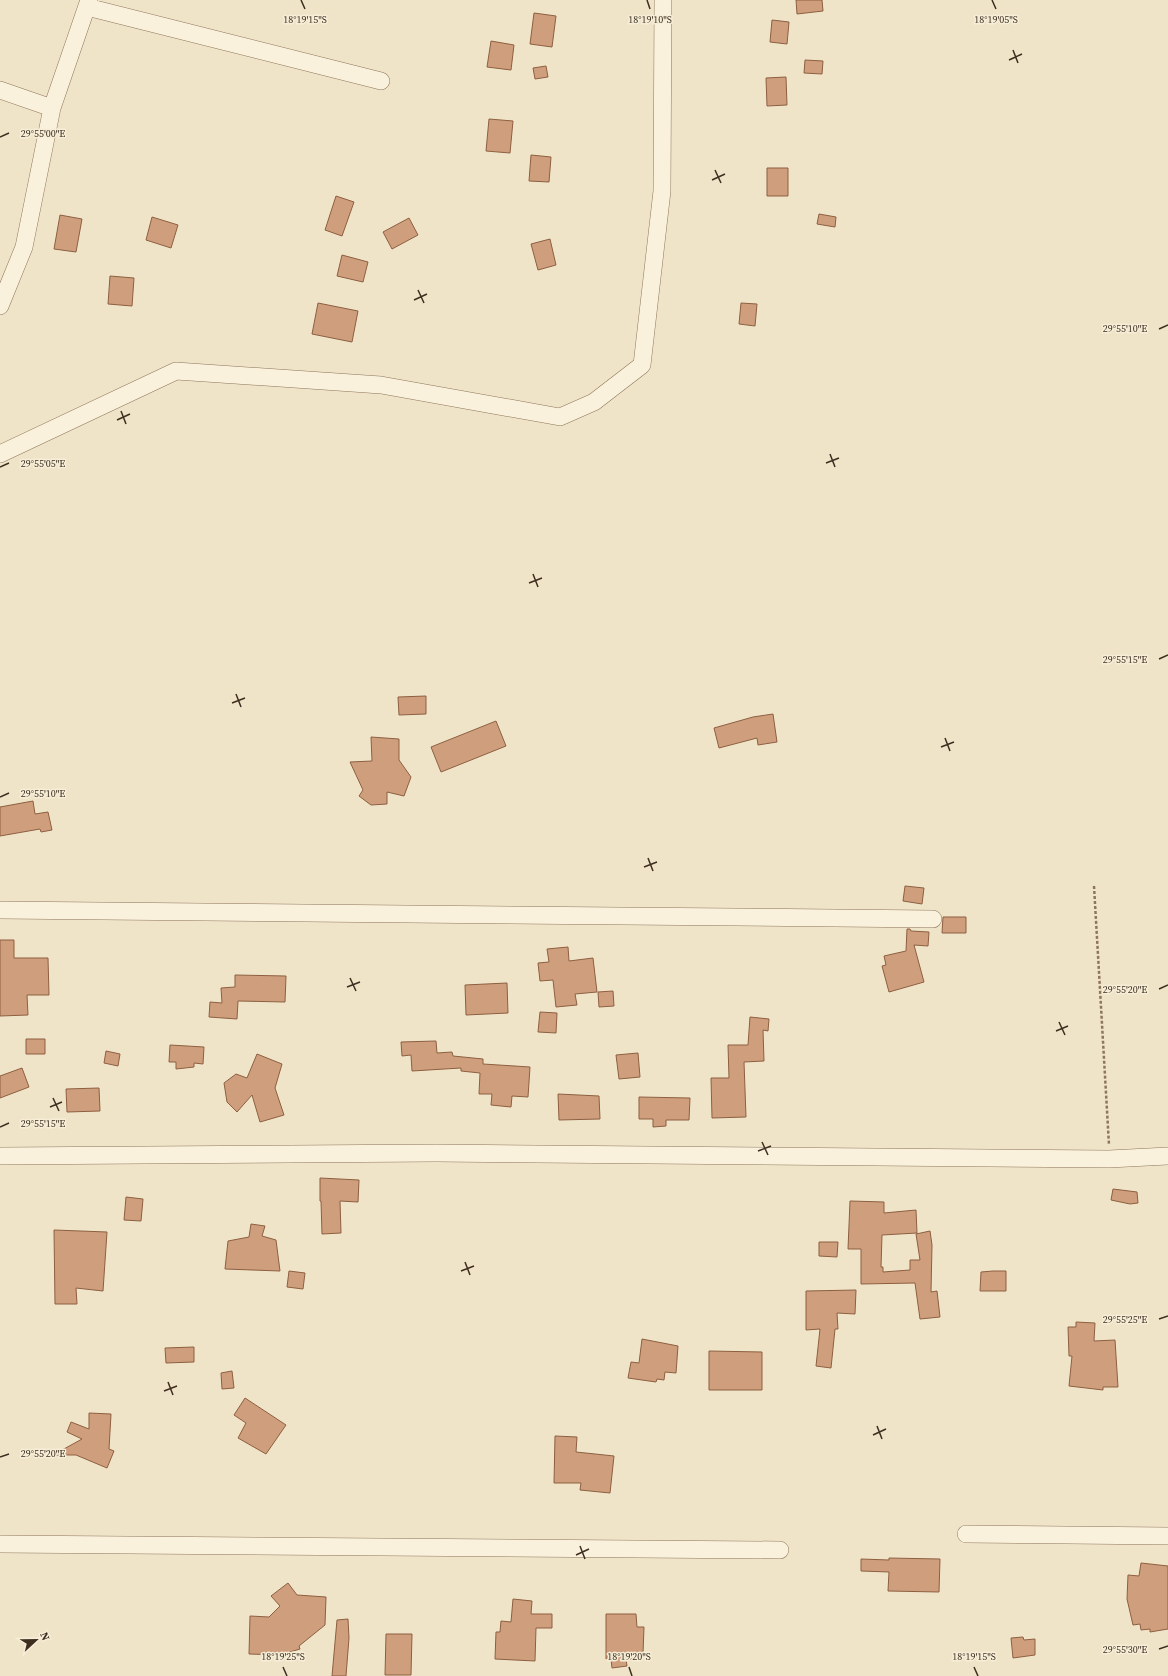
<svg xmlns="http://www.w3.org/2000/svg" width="1168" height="1676" viewBox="0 0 1168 1676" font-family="'Source Serif 4',serif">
	<rect width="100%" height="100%" fill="#f0e4c8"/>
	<path fill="#cf9f7d" stroke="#8d5f41" d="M796,0h26l1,11 -26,3z
		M534,13l22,3 -4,31 -22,-3z
		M772,20l17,2 -2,22 -17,-2z
		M491,41l23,4 -3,25 -24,-3z
		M805,60l18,1 -1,13 -18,-1z
		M546,66l2,11 -13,2 -2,-11z
		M786,77l1,28 -20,1 -1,-28z
		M489,119l24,2 -3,32 -24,-2z
		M531,155l20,2 -2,25 -20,-1z
		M767,168h21v28h-21z
		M336,196l18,6 -12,34 -17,-6z
		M819,214l17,3 -1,10 -18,-3z
		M60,215l22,4 -6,33 -22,-3z
		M152,217l26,8 -7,23 -25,-8z
		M409,218l9,17 -26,14 -9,-17z
		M550,239l6,26 -18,5 -7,-26z
		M342,255l26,7 -5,20 -26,-6z
		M110,276l24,2 -2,28 -24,-2z
		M318,303l40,8 -6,31 -40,-8z
		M741,303l16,1 -2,22 -16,-2z
		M426,696v18l-27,1 -1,-18z
		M773,714l4,28 -19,3 -1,-7 -38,10 -5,-20 39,-11z
		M496,721l10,25 -65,26 -10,-25z
		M371,737l28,2v21l12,17 -7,19 -17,-4v12l-16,1 -12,-9 4,-6 -13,-28 22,-1z
		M33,801l2,13 13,-2 4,18 -11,2 -1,-3 -40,7v-29z
		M905,886l19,2 -2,16 -19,-3z
		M943,917h23v16h-24z
		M907,929h3l1,2 18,1 -1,14 -14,-1 10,37 -35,10 -7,-26 4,-1 -2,-9 22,-5z
		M0,940h14v18h34l1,37h-22l1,20 -28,1z
		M568,947l1,14 24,-3 4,34 -22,2 2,11 -21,2 -3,-27 -13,1 -2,-18 11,-1 -2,-13z
		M235,975l51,1 -1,26 -47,-1 -1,18 -28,-2 1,-15 12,1 -1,-15 14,-1z
		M507,983l1,30 -42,2 -1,-30z
		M613,991l1,15 -15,1 -1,-15z
		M540,1012l17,1 -1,20 -18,-1z
		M750,1017l19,2 -1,12 -5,-1 1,31 -20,1 2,55 -34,1 -1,-40h18l-1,-33h20z
		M26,1039h19v15h-19z
		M436,1041l1,12 15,-1 1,4 30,3v5l47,3 -2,30 -16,-1 -1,11 -20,-2 1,-11h-13l1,-21 -19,-2v-3l-49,3 -1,-16 -9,1 -1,-14z
		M170,1045l34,2 -1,17 -9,-1v4l-18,2v-7h-7z
		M106,1051l14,3 -2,12 -14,-3z
		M638,1053l2,24 -21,2 -3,-24z
		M257,1054l25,10 -7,24 9,27 -24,7 -8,-27 -15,17 -10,-10 -3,-19 12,-9 11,4z
		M22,1068l7,19 -29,11v-22z
		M99,1088l1,23 -33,1 -1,-23z
		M558,1094l41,2 1,23 -41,1z
		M639,1097l51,1 -1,22h-23v6l-13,1v-8h-14z
		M320,1178l39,2 -1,22 -18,-1 1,32 -19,1 -1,-33h-1z
		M1113,1189l24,3 1,11 -8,1 -19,-4z
		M126,1197l17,2 -2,22 -17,-1z
		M850,1201l34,1v11l32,-3 1,23 -35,2 -1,32h2v5l27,-2v-10h10l-4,-26 14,-3 2,14 -1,47 6,-1 3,26 -20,2 -5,-36 -54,1v-35h-13z
		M251,1224l14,2 -3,10 14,4 4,31 -55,-2 3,-28 21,-4z
		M54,1230l53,2 -4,59 -27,-3 1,16h-22z
		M819,1242h19l-1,15 -18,-1z
		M289,1271l16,2 -2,16 -16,-2z
		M993,1271h13v20h-26l1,-19z
		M856,1290l-1,24 -18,-1 1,16h-3l-4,39 -15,-2 4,-37 -14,1v-39z
		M1076,1322l19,1 -1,18 21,-1 3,47h-15v3l-34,-4 3,-30h-3l-1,-29h8z
		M642,1339l36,7 -2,27 -11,-1 -1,8 -7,-1 -1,3 -28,-4 3,-16 8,1z
		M194,1347v15l-28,1 -1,-15z
		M709,1351l53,1v38h-53z
		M232,1371l2,17 -12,1 -1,-16z
		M245,1398l41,27 -20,29 -28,-16 8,-15 -12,-8z
		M89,1413l22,1 -2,35 5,2 -7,17 -31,-13h-23l29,-16 -15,-7 4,-10 18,7z
		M555,1436l22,1 -1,15 38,4 -4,37 -30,-3 1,-7h-27z
		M889,1558l51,1 -1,33 -51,-1 1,-19 -28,-1v-12l28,1z
		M1141,1563l27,3v63l-18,3v-3l-9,1 -1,-6 -7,1 -6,-26 1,-24 11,1z
		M288,1583l9,12 29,2 -1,28 -26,21 1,3 -20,6 -31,-1 1,-38 19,1 11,-11 -9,-10z
		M513,1599l19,2 -1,13h21v14h-16l-1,33 -40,-2 1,-27h4l1,-11 10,1z
		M606,1614h30l1,13h7l-1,27h-6v5h-11l1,7 -15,2 -1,-9h-5z
		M348,1619l1,19 -3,38h-14l5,-56z
		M386,1634h26l-1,41h-26z
		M1023,1637l1,3 11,-1v16l-22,3 -2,-20z"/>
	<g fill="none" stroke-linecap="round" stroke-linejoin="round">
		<g stroke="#8d765c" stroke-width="18">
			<path id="street" d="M87,7l294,74
				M0,90l52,18
				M0,306l24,-59 28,-139 37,-108
				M0,454l176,-83 205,14 179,32 34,-15 48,-37 20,-174 1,-191
				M0,910l933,9
				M0,1156l436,-3 673,6 59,-3
				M966,1534l202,2
				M0,1544l780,6"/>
		</g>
		<path stroke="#8d765c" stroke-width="2.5" stroke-dasharray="3 2" stroke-linecap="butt" d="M1094,886l15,259"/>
		<use href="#street" stroke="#faf1dc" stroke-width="17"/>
	</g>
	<path fill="none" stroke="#3d2e20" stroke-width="1.5" d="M301,0l4,9M647,0l3,9M992,0l4,9M1013,50l5,13M1009,60l13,-6M0,137l9,-4M715,170l6,13M712,180l13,-6M418,290l6,13M414,300l13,-6M1159,329l9,-4M121,411l5,13M117,420l13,-6M830,454l5,13M826,463l13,-5M0,467l9,-4M533,574l5,13M529,583l13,-5M1159,659l9,-4M236,694l5,13M232,703l13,-5M945,738l5,13M941,747l13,-5M0,797l9,-4M648,858l5,13M644,867l13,-5M350,978l6,13M347,987l13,-5M1159,989l9,-4M1059,1022l6,13M1056,1031l12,-5M53,1098l6,13M50,1107l12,-5M0,1127l9,-4M762,1142l6,13M758,1151l13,-5M465,1262l5,13M461,1271l13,-5M1159,1319l9,-3M168,1382l5,13M164,1391l13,-5M877,1426l5,13M873,1435l13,-6M0,1457l9,-3M580,1546l5,13M576,1555l13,-6M1159,1649l9,-3M283,1667l4,9M629,1667l3,9M974,1667l4,9"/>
	<g font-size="10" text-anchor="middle" fill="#3d2e20" stroke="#f7eed8" stroke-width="3" stroke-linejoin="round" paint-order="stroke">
		<text x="305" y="23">18°19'15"S</text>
		<text x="650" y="23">18°19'10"S</text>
		<text x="996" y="23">18°19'05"S</text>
		<text x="43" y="137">29°55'00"E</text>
		<text x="1125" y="332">29°55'10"E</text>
		<text x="43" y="467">29°55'05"E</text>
		<text x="1125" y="663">29°55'15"E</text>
		<text x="43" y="797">29°55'10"E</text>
		<text x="1125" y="993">29°55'20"E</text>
		<text x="43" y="1127">29°55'15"E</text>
		<text x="1125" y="1323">29°55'25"E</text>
		<text x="43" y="1457">29°55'20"E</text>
		<text x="1125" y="1653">29°55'30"E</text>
		<text x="283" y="1660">18°19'25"S</text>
		<text x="629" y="1660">18°19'20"S</text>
		<text x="974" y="1660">18°19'15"S</text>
	</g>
	<g transform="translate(36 1640) rotate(68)" stroke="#f7eed8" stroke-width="3" paint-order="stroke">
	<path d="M0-3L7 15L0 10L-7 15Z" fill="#3d2e20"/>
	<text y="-6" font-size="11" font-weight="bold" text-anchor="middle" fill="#3d2e20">N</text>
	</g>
</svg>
